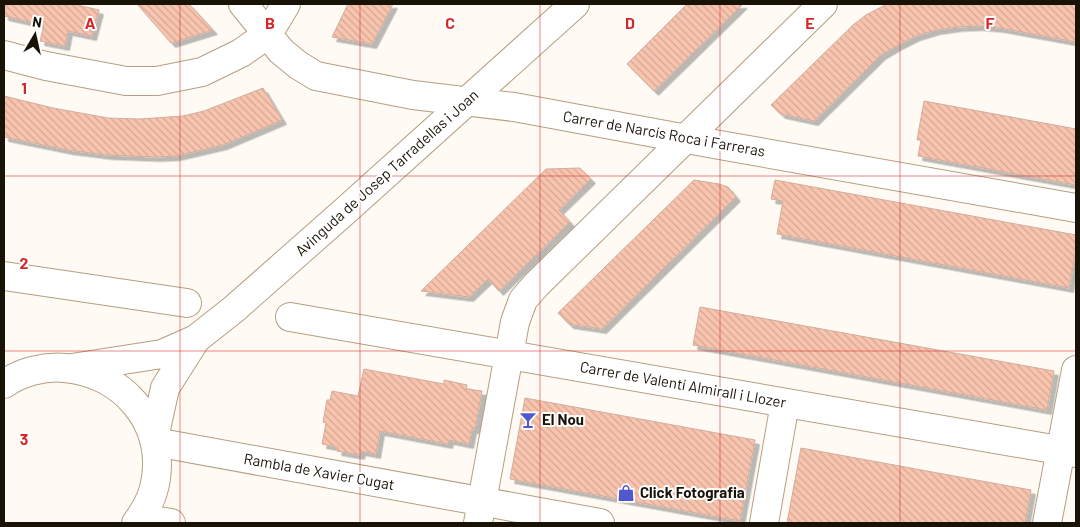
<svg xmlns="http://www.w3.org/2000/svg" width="1080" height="527" viewBox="0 0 1080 527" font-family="Barlow,sans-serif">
	<defs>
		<pattern id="building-back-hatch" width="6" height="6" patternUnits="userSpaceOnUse" patternTransform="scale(1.25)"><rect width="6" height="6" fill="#f8c4ae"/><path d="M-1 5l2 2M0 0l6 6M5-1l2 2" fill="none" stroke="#d4a794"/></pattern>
		<filter id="shadow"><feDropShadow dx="4.5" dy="4.5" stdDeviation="0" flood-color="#0004"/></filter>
	</defs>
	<rect width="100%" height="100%" fill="#fffaf4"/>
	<path fill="url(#building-back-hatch)" stroke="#d1ad9e" filter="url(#shadow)" d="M4,4h69l26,6 -7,26 -24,-5 -3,15 -25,-5 4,-16 -40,-9z
		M137,4h52l24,26 -42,13z
		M348,4h45l-21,40 -40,-7z
		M687,4h56l-89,87 -27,-27z
		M887,4h189v38l-76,-14 -22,-2 -21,1 -21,3 -20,6 -18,9 -17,10 -67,66 -33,-7 -10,-9 82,-80 13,-10z
		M263,88l19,32 -59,25 -47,11 -20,1 -49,-2 -39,-5 -64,-13v-41l49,12 55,10 32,1 43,-3 21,-5z
		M924,101l152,28v56l-158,-29 3,-16h-4z
		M580,168l11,11 -32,31 11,12 -71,69 -11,-12 -19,18 -48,-6 125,-122z
		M694,180l25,4 9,3 8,10 -134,132 -33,-5 -11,-11z
		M775,180l301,55v14l-7,39 -292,-54 6,-33 -12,-2z
		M700,307l354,64 -7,39 -354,-65z
		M364,369l80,15v-4l23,5 -1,4 16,2 -7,38h-3l-3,15 -20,-4 -1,4 -68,-13 -4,23 -15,-3 -1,4 -23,-4 1,-4 -16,-3 4,-21 -3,-1 4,-22h3l2,-9 26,5z
		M525,398l230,42 -15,81 -230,-42z
		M801,448l230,42 -6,33h-238z"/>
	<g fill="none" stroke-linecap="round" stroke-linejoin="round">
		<g stroke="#b59f82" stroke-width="30">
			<path id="street" d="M243,4l38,47 17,14 18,11 97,19 101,12 200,37 362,64
				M4,55l42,11 80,15h31l45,-9 39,-19 27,-19 18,-30
				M4,276l183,27
				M290,317l786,136
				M478,523l37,-201 8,-22 13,-15 287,-281
				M764,523l21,-120
				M1047,523l29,-153"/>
		</g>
		<g stroke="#b59f82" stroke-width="30">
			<path id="secondary" d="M72,368l90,-14 34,-15 38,-30 111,-98 230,-207
				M4,384c17,-12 40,-18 61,-16 57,5 99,53 91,110 -2,17 -10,32 -20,45
				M154,438l11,-50 31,-49
				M155,442l445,81
				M140,518l31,5"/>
		</g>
		<use href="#street" stroke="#fff" stroke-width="28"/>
		<use href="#secondary" stroke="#fff" stroke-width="28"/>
	</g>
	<path fill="none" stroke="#d62828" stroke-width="1" stroke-opacity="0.55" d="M180,4v519M360,4v519M540,4v519M720,4v519M900,4v519M4,176h1072M4,351h1072"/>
	<defs>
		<g id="bar-bare" transform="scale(1.35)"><path d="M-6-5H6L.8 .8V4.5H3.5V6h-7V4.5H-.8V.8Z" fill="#5158ce" stroke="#fff" stroke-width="2.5" paint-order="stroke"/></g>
		<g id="shop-bare" transform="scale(1.35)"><path d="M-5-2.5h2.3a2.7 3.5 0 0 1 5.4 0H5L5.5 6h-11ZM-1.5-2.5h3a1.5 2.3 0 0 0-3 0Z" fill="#5158ce" stroke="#fff" stroke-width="2.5" paint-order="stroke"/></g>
	</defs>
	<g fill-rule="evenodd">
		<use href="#bar-bare" x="528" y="420"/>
		<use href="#shop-bare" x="626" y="493"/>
	</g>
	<g text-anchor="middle" stroke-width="4" stroke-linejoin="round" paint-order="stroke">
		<g font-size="15" fill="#191207" stroke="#fff">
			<text transform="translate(664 134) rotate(10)" y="5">Carrer de Narcís Roca i Farreras</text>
			<text transform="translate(387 173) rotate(-42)" y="5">Avinguda de Josep Tarradellas i Joan</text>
			<text transform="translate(683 385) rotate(10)" y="5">Carrer de Valentí Almirall i Llozer</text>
			<text transform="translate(319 472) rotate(10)" y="5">Rambla de Xavier Cugat</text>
		</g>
		<g font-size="15" font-weight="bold" fill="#191207" stroke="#fff" text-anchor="start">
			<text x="542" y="425">El Nou</text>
			<text x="640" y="498">Click Fotografia</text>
		</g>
	</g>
	<g font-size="16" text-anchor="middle" font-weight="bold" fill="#d62828" stroke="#fff" stroke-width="4" stroke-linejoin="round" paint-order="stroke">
		<text x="90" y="29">A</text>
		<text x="270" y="29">B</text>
		<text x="450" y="29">C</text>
		<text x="630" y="29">D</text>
		<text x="810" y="29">E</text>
		<text x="990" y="29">F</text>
		<text x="24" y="94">1</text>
		<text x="24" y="269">2</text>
		<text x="24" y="445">3</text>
	</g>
	<rect width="1080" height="527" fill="none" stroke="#191207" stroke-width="10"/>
	<g transform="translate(35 35) rotate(9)" stroke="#ffffff" stroke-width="4" paint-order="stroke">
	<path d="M0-4L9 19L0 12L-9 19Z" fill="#191207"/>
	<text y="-8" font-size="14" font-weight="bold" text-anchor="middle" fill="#191207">N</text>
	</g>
</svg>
